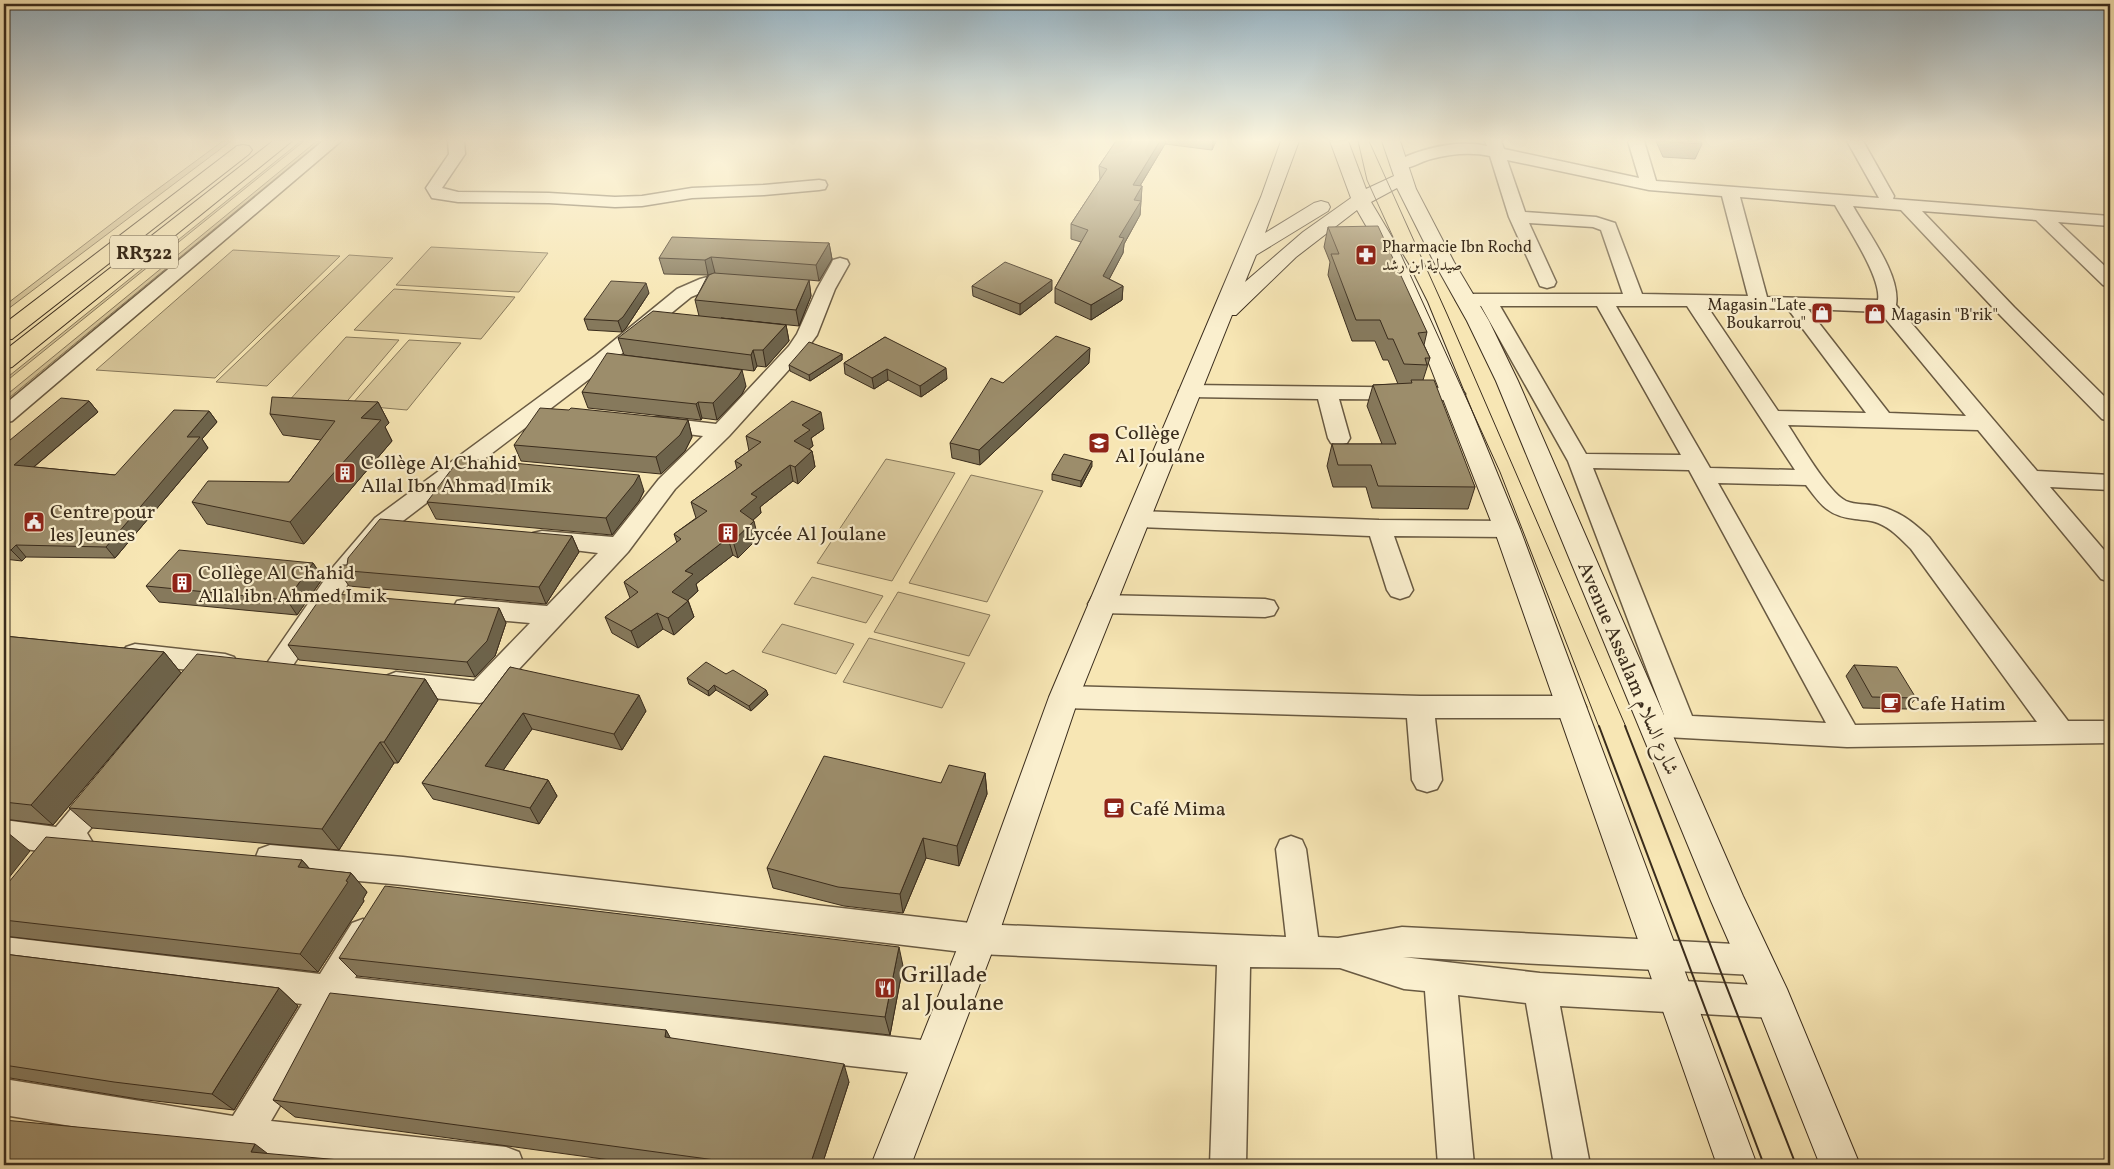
<svg xmlns="http://www.w3.org/2000/svg" width="2114" height="1169" viewBox="0 0 2114 1169" font-family="Vollkorn,Amiri,serif">
	<rect width="100%" height="100%" fill="#f7e6b4"/>
	<filter id="stains"><feTurbulence type="fractalNoise" baseFrequency=".004" numOctaves="4"/><feColorMatrix values="0 0 0 0 .2 0 0 0 0 .09 0 0 0 0 .02 0 0 0 .5 -.17"/></filter>
	<radialGradient id="worn" r=".72"><stop offset=".6" stop-color="#630" stop-opacity="0"/><stop offset="1" stop-color="#630" stop-opacity=".3"/></radialGradient>
	<path fill="#d7c69a" stroke="#88795b" d="M223,141h8l-227,171v-6l136,-104z
		M301,141h3l-300,242v-3z
		M317,141h4l-317,261v-5z
		M431,247l117,6 -29,39 -123,-7z
		M233,250l107,6 -125,122 -119,-8z
		M349,255l44,3 -126,128 -51,-4z
		M394,289l121,8 -34,42 -127,-9z
		M346,337l53,3 -56,66 -56,-3z
		M409,340l52,3 -54,67 -56,-5z
		M886,459l69,14 -63,108 -75,-18z
		M971,475l72,16 -56,111 -78,-19z
		M812,577l71,19 -17,27 -72,-19z
		M898,592l92,23 -21,41 -95,-24z
		M782,624l72,20 -18,30 -74,-22z
		M869,638l96,25 -23,45 -99,-26z"/>
	<g fill="none" stroke-linecap="round" stroke-linejoin="round">
		<g stroke="#695a42" stroke-width="3">
			<path id="street" d="M323,141h18l-329,280 -8,2v-18z
				M448,141h16l1,13 -23,34 16,4 91,1 66,4 27,-1 50,-8 72,-3 55,-5 6,1 2,4 -2,4 -6,1 -55,5 -72,3 -50,8 -27,1 -66,-4 -91,-1 -26,-4 -6,-10 23,-34z
				M1485,141h16l3,8 135,29 -11,-37h16l12,40 223,17 -32,-57h16l31,55 -1,3 217,17v10l-52,-4 52,49v16l-7,-2 -67,-65 -114,-9 92,96 96,95v19l-8,-2 -102,-104 -99,-105 -48,-4c15,27 48,69 43,99l141,166 73,4v15l-60,-3 60,70v25l-9,-3 -123,-149 -190,-5c12,18 40,67 58,76 9,4 21,3 31,5 21,4 36,16 52,31l139,184h42v22l-263,4 -181,-10 -10,-3 -4,-8 4,-8 8,-3 -96,-254 -87,-155 -22,-2 -3,-4 3,-4 7,-2h157l-22,-64 -8,-3 -64,-4 27,59 -2,4 -7,2 -7,-2 -31,-69 -19,-61c-19,-4 -40,-2 -59,3 -12,3 -25,13 -38,9l-2,-3 2,-3c28,-13 63,-23 94,-16zM1507,160l142,30 73,6 26,100 -106,-2 -27,-71 -19,-6 -71,-5zM1740,197l95,8c11,20 47,73 43,95l-111,-3zM1500,306h97l84,149 -95,-1zM1616,306h71l108,164 -85,-2zM1707,306l81,3 78,104 -88,-2zM1808,309l72,3 86,104 -77,-3zM1593,468l96,2 137,253 -134,-7zM1718,483l88,2c15,20 22,31 49,34 7,1 16,1 23,4 13,5 23,16 33,26l126,173 -182,3z
				M840,258l7,2 2,4 -14,25 -18,46 -14,19 -74,82 -54,53 -47,63 -138,148 -10,3 -84,-9 -10,-4 -4,-7 4,-7 10,-4 78,9 56,-58 -64,-6 -9,-2 -4,-7 4,-7 9,-2 81,7 51,-53 -65,-8 -3,-6 3,-6 9,-2 71,6 46,-58 44,-43 -54,-7 -3,-5 3,-5 8,-2 59,7 73,-78 8,-12 20,-45 14,-25 2,-4z
				M715,275l28,4 2,4 -2,4 -7,2 -21,-2 -24,10 -82,67 -218,166 -39,48 -67,99 -9,3 -9,-3 -4,-7 4,-7 67,-97 41,-48 220,-162 82,-67 23,-10z
				M1190,385l264,3 7,1 4,5 -4,5 -7,1 -115,-1 11,39 -3,5 -8,2 -8,-2 -3,-5 -10,-39 -128,-2 -7,-2 -4,-4 4,-4z
				M1139,511l240,9 128,1 8,2 4,6 -4,6 -8,2 -113,-1 19,54 -4,6 -9,3 -9,-3 -4,-6 -17,-54 -231,-9 -8,-2 -4,-6 4,-6z
				M1101,595l164,4 9,2 4,7 -4,7 -9,2 -164,-4 -9,-2 -4,-7 4,-7z
				M135,644l90,10 9,3 4,7 -4,7 -9,3 -90,-10 -9,-3 -4,-7 4,-7z
				M1064,686l356,10h152l10,3 4,8 -4,8 -10,3h-137l7,62 -5,9 -10,3 -10,-3 -5,-9 -5,-62 -343,-10 -10,-3 -4,-8 4,-8z
				M102,781l10,3 5,9 -5,9 -25,31 6,10 -4,9 -11,4 -9,-1c-8,10 -15,9 -26,5l-4,-9 -35,-5v-26l52,7 36,-43z
				M1291,836l11,4 4,9 12,88 20,1 64,-11 352,18 12,4 4,11 -4,11 -12,4 -351,-18 137,16 234,13 12,5 5,11 -5,11 -12,5 -214,-12 30,159h-36l-28,-162 -68,-8 16,170h-36l-13,-174 -21,-2 -64,-21 -90,-1 -4,198h-36l7,-200 -238,-11 -576,-69 -133,-12 -11,-4 -4,-10 4,-10 11,-4 133,12 576,67 307,13 -10,-88 4,-9z
				M363,919l11,4 5,11 -24,44 576,63 12,5 5,12 -5,12 -12,5 -594,-67 -66,113 235,26 13,5 5,13h-182l-100,-11 -238,-39v-36l229,37 69,-112 -298,-37v-30l316,37 32,-51z"/>
		</g>
		<g stroke="#3a2c1c" stroke-width="2">
			<path id="secondary" d="M1281,141h18l-34,92 49,-30 7,-2 7,2 2,4 -2,4 -72,44 -11,27 58,-50 48,-34 -21,-57h18l18,48 28,-13 -12,-35h18l16,48 38,73 35,59 29,60 225,515 44,93 73,176h-40l-63,-159 -46,-105 -215,-520 -29,-60 -33,-59 -37,-74 -26,14 37,62 19,38 93,227 237,636h-40l-223,-636 -89,-227 -17,-38 -31,-54 -61,47 -60,58h-4l-153,382 -82,242 -86,226h-40l90,-226 88,-242 212,-500z"/>
		</g>
		<g stroke="#3a2c1c" stroke-width="2">
			<path id="primary" d="M273,141h19l-280,226 -8,2v-18z
				M243,145l6,1 3,4 -3,4 -237,185 -8,1v-16l233,-178z"/>
		</g>
		<use href="#street" fill="#faefce" fill-rule="evenodd"/>
		<use href="#secondary" fill="#faefce" fill-rule="evenodd"/>
		<use href="#primary" fill="#f7e6b4" fill-rule="evenodd"/>
		<path stroke="#3a2c1c" stroke-width="1" d="M1358,141l9,39 133,292 99,255
			M1369,141l78,173 179,413"/>
		<path stroke="#3a2c1c" stroke-width="2" d="M1599,726l165,439
			M1625,726l171,439"/>
	</g>
	<path fill="#86795c" stroke="#3a2c1c" d="M1116,141h100l-4,9 -47,-6 -25,42h2l-2,29 -16,29 -1,9 -14,26 14,7 -1,14 -31,20 -36,-17v-15l26,-46 -10,-3v-15l29,-44 -1,-14z
		M1656,141h44l2,3 -7,15 -32,-2z
		M1328,227l99,105 -3,13 6,13 -7,22 52,107 -7,22 -96,-1 -6,-21h-33l-6,-21 5,-22h50l-15,-38 6,-21 25,-1 -10,-24h-5l-8,-19h-23l-24,-66 2,-13 -6,-15z
		M829,243l3,16 -13,22 -10,-1 2,16 -12,30 -78,-8 65,7 3,16 -23,26 -9,-1 -3,5 -130,-16 -6,-17 81,-22 -4,-16 13,-25 -44,-1 -5,-16z
		M972,286l80,4 -32,25 -47,-19z
		M649,293l-23,35 -4,4 -34,-2 -4,-11z
		M885,337l62,42 -26,18 -33,-17 -14,9 -29,-15 -1,-11z
		M842,354v6l-32,21 -20,-10 -1,-6z
		M1089,363l-109,102 -28,-7 -2,-15 53,-60z
		M746,386l-4,8 -25,26 -15,-2 -1,2 -113,-12 -6,-16z
		M89,401l9,11 -64,55 81,8 94,-64 8,11 -15,17 6,9 -93,110 -89,-1 -4,4 -18,-2v-114z
		M378,402l11,21 -4,4 7,14 -88,103 -97,-20 -15,-22 97,-20 32,-42 -38,-5 -13,-21z
		M688,420l4,17 -7,14 -24,23 -140,-13 -7,-16z
		M824,429l-13,9 2,8 -4,3 3,2 3,16 -17,17 -5,-3 -33,26 1,6 -8,7 5,18 -20,20 -5,-3 -37,29 2,7 -10,9 6,17 -20,18 -11,-6 -25,19 -26,-15 -7,-16 25,-19 -6,-16 53,-39 -3,-9 22,-16 -5,-16 46,-33 -2,-8 14,-10 -3,-15z
		M1092,466l-11,21 -29,-7v-6z
		M644,491l-5,10 -27,34 -176,-16 -9,-17z
		M572,536l7,16 -33,52 -197,-18 -11,-16 9,-5z
		M313,563l10,15 -26,37 -138,-13 -13,-16z
		M499,608l7,15 -11,33 -20,21 -176,-17 -11,-15z
		M4,636l160,16 17,21 -128,152 -49,-6z
		M1854,665l62,33 -9,11 -44,-1 -17,-32z
		M510,667l136,44 -24,39 -90,-21 -29,41 45,10 9,16 -18,28 -106,-25 -11,-16z
		M726,674l40,16 2,5 -17,16 -35,-21 -7,6 -20,-12 -2,-6z
		M425,679l13,21 -40,63h-4l-55,87 -247,-22 -23,-20z
		M985,773l2,21 -28,72 -33,-8 -23,55 -59,-7 -71,-18 -6,-20 174,-85z
		M302,860l8,9 41,4 16,19 -4,7 1,2 -46,71 -314,-36v-48z
		M4,954l275,34 19,18 -64,104 -96,-11 -134,-22v1z
		M339,958l564,8 -13,69 -533,-59z
		M666,1030l4,8 179,44 -27,83h-175l-352,-48 -22,-17z"/>
	<path fill="#6d634b" stroke="#3a2c1c" d="M1160,141h6l-1,3 -33,55 1,-14z
		M1213,141h3l-4,9z
		M1142,186l-2,29 -16,29 -1,9 -20,38v-15l31,-76z
		M829,243l3,16 -13,22 -3,-16z
		M711,257l4,16 -7,2 -3,-15z
		M809,280l2,16 -12,30 -3,-16z
		M1052,280v10l-32,25v-11z
		M646,283l3,10 -23,35 -4,4 -4,-11z
		M1123,286l-1,14 -31,20v-15z
		M786,325l3,16 -23,26 -3,-17z
		M1090,348l-1,15 -109,102 -1,-15z
		M753,350l4,16 -3,5 -3,-16z
		M842,354v6l-32,21 -1,-6z
		M946,368l1,11 -26,18 -1,-11z
		M887,369l1,11 -14,9 -2,-11z
		M742,370l4,16 -4,8 -25,26 -4,-17z
		M89,401l9,11 -75,64 -9,-11z
		M378,402l11,21 -4,4 7,14 -88,103 -14,-22 71,-104z
		M698,402l4,16 -1,2 -5,-16z
		M209,411l8,11 -15,17 6,9 -93,110 -9,-11 81,-110z
		M821,412l3,17 -13,9 2,8 -16,12 -3,-17 8,-16z
		M688,420l4,17 -7,14 -24,23 -5,-17z
		M812,451l3,16 -17,17 -3,-17z
		M1092,461v5l-11,21v-6z
		M790,465l3,16 -33,26 1,6 -17,15 -4,-17 11,-17z
		M639,475l5,16 -5,10 -27,34 -6,-17z
		M754,521l4,17 -20,20 -5,-17z
		M572,536l7,16 -33,52 -7,-17z
		M728,538l5,17 -37,29 2,7 -20,18 -6,-17 13,-21z
		M16,545l10,12 -4,4 -11,-11z
		M313,563l10,15 -26,37 -10,-15z
		M688,601l6,16 -20,18 -6,-17z
		M499,608l7,15 -11,33 -20,21 -8,-15z
		M657,613l6,16 -25,19 -7,-17z
		M164,652l17,21 -128,152 -22,-20z
		M425,679l13,21 -40,63 -14,-21z
		M714,685l2,5 -7,6 -1,-5z
		M766,690l2,5 -17,16 -2,-5z
		M639,695l7,16 -24,39 -8,-16z
		M523,713l9,16 -37,53 -10,-16z
		M380,742l14,21 -55,87 -17,-21z
		M985,773l2,21 -28,72 -2,-20z
		M548,780l9,16 -18,28 -9,-16z
		M7,832l23,19 -26,33v-48z
		M923,838l3,20 -23,55 -3,-19z
		M302,860l17,20 -21,-13z
		M351,873l16,19 -4,7 1,2 -46,71 -18,-18z
		M899,947l4,19 -13,69 -5,-18z
		M279,988l19,18 -64,104 -22,-16z
		M666,1030l10,18 -11,-11z
		M844,1064l5,18 -27,83h-12z
		M255,1144l21,16 -25,-8z"/>
	<path fill="#9c8d6b" stroke="#3a2c1c" d="M1116,141h44l-27,44 9,1 -8,14 7,1 -22,36 5,1 -21,38 20,10 -32,19 -36,-17 33,-58 -17,-6 36,-55 -8,-3z
		M1668,141h32l2,3 -33,-2z
		M1378,226l49,106 -9,1 12,25h-5l2,7 -23,-1 -11,-25h-5l-8,-19h-24l-25,-66h8l-11,-27z
		M672,237l157,6 -13,22 -105,-8 -6,3 -46,-2z
		M1005,262l47,18 -32,24 -48,-18z
		M714,273l95,7 -13,30 -101,-10 14,-25z
		M611,281l35,2 -23,34 -5,4 -34,-2z
		M653,311l133,14 -23,25h-10l-2,5 -133,-17z
		M1056,336l34,12 -111,102 -29,-7 41,-65 12,5z
		M885,337l61,31 -26,18 -33,-17 -15,9 -28,-15z
		M809,342l33,12 -33,21 -20,-10z
		M607,353l135,17 -4,7 -25,26 -15,-1 -2,2 -114,-12z
		M1411,380h23l41,107 -97,-1 -7,-21h-33l-6,-21h64l-23,-59 39,-2z
		M272,397l106,5 -17,16 20,2 -91,102 -98,-20 16,-21 81,1 46,-61 -65,-7z
		M61,398l28,3 -75,64 101,10 59,-65 35,1 -22,26h13l-94,110 -90,-2 -5,5 -7,-1v-104z
		M792,401l29,11 -19,13 8,5 -16,11 18,10 -17,16 -5,-2 -39,29 6,3 -17,14 14,10 -21,20 -5,-3 -43,33 8,3 -21,18 16,9 -20,17 -11,-5 -26,18 -26,-14 33,-25 -14,-10 57,-43 -7,-5 33,-23 -16,-9 51,-37 -7,-4 26,-19 -15,-6z
		M540,408l29,2 2,-2 117,12 -8,15 -24,22 -142,-12z
		M1064,454l28,7 -11,20 -29,-7z
		M460,458l179,17 -5,9 -28,34 -179,-16z
		M380,519l192,17 -33,51 -201,-17 4,-5h5l1,-7z
		M179,550l134,13 -26,37 -141,-14z
		M324,593l175,15 -12,33 -20,21 -179,-17z
		M4,636l160,16 -133,153 -27,-3z
		M197,654l228,25 -41,63h-4l-58,87 -253,-21z
		M706,662l20,12 7,-4 33,20 -17,16 -35,-21 -6,6 -21,-13z
		M1854,665l43,2 19,31 -44,-1z
		M510,667l129,28 -25,39 -91,-21 -38,53 63,14 -18,28 -108,-25z
		M824,756l117,27 8,-18 36,8 -28,73 -34,-8 -23,56 -62,-7 -71,-19z
		M4,831l3,1 -3,4z
		M46,837l256,23 -4,7 53,6 -5,8 2,1 -48,72 -296,-34v-32z
		M385,886l514,61 -14,70 -546,-59z
		M4,954l275,34 -67,106 -98,-12 -110,-17z
		M330,993l336,37 -1,7 179,27 -34,101h-58l-479,-65z
		M4,1120l251,24 -4,8 144,13h-391z"/>
	<linearGradient id="sky" x2="0" y2="1"><stop stop-color="#94afbe"/><stop offset="0.46" stop-color="#fbf4dd"/><stop offset="1" stop-color="#fbf4dd" stop-opacity="0"/></linearGradient>
	<rect width="2114" height="305" fill="url(#sky)"/>
	<defs>
		<g id="pharmacy-square" transform="scale(1.125)"><rect x="-9" y="-9" width="18" height="18" rx="4" fill="#8f2418" stroke="#faefce"/><path d="M-2-6h4v4h4v4h-4v4h-4v-4h-4v-4h4Z" fill="#fff"/></g>
		<g id="shop-square" transform="scale(1.125)"><rect x="-9" y="-9" width="18" height="18" rx="4" fill="#8f2418" stroke="#faefce"/><path d="M-5-2.5h2.3a2.7 3.5 0 0 1 5.4 0H5L5.5 6h-11ZM-1.5-2.5h3a1.5 2.3 0 0 0-3 0Z" fill="#fff"/></g>
		<g id="school-square" transform="scale(1.125)"><rect x="-9" y="-9" width="18" height="18" rx="4" fill="#8f2418" stroke="#faefce"/><path d="M0-5L7-2L0 1L-7-2ZM-4 1L0 2.5L4 1V4Q0 6-4 4Z" fill="#fff"/></g>
		<g id="building-square" transform="scale(1.125)"><rect x="-9" y="-9" width="18" height="18" rx="4" fill="#8f2418" stroke="#faefce"/><path d="M-4-6H4V6H1V3H-1V6H-4ZM-2.5-4.3h1.7v1.8h-1.7ZM.8-4.3h1.7v1.8H.8ZM-2.5-1h1.7V.8h-1.7ZM.8-1h1.7V.8H.8Z" fill="#fff"/></g>
		<g id="civic-square" transform="scale(1.125)"><rect x="-9" y="-9" width="18" height="18" rx="4" fill="#8f2418" stroke="#faefce"/><path d="M-.6-6.5H3V-4.5H.6V-3L4-1V1h2V6H-6V1h2V-1L-.6-3ZM-1.2 2.5V6h2.4V2.5Z" fill="#fff"/></g>
		<g id="cafe-square" transform="scale(1.125)"><rect x="-9" y="-9" width="18" height="18" rx="4" fill="#8f2418" stroke="#faefce"/><path d="M-5.5-4.5H6V0H3Q3 3.5 0 3.5H-2.5Q-5.5 3.5-5.5 0ZM3-3.2v2h1.7v-2ZM-6 4.5H4V6H-6Z" fill="#fff"/></g>
		<g id="restaurant-square" transform="scale(1.125)"><rect x="-9" y="-9" width="18" height="18" rx="4" fill="#8f2418" stroke="#faefce"/><path d="M-5-6h1v4h1v-4h1v4h1v-4h1v5L-1.5 .5V6h-2V.5L-5-1ZM5-6V6H3V1.5H1.5Q1.5-4 5-6Z" fill="#fff"/></g>
	</defs>
	<g fill-rule="evenodd">
		<use href="#pharmacy-square" x="1366" y="255"/>
		<use href="#shop-square" x="1822" y="313"/>
		<use href="#shop-square" x="1875" y="314"/>
		<use href="#school-square" x="1099" y="443"/>
		<use href="#building-square" x="345" y="473"/>
		<use href="#civic-square" x="34" y="522"/>
		<use href="#building-square" x="728" y="533"/>
		<use href="#building-square" x="182" y="583"/>
		<use href="#cafe-square" x="1891" y="703"/>
		<use href="#cafe-square" x="1114" y="808"/>
		<use href="#restaurant-square" x="885" y="988"/>
	</g>
	<g text-anchor="middle" stroke-width="4.5" stroke-linejoin="round" paint-order="stroke">
		<g font-size="16" fill="#3a2c1c" stroke="#faefce" text-anchor="start">
			<text x="1382" y="252">Pharmacie Ibn Rochd<tspan x="1382" dy="18">صيدلية ابن رشد</tspan></text>
			<text x="1806" y="310" text-anchor="end">Magasin "Late<tspan x="1806" dy="18">Boukarrou"</tspan></text>
			<text x="1891" y="320">Magasin "B'rik"</text>
		</g>
		<rect fill="#faefce" stroke="#746651" stroke-width="1" x="110" y="235.5" width="68" height="33" rx="4"/>
		<g font-size="19" font-weight="bold" fill="#3a2c1c">
			<text x="144" y="259">RR322</text>
		</g>
		<g font-size="20" fill="#3a2c1c" stroke="#faefce" text-anchor="start">
			<text x="1115" y="439">Collège<tspan x="1115" dy="23">Al Joulane</tspan></text>
			<text x="361" y="469">Collège Al Chahid<tspan x="361" dy="23">Allal Ibn Ahmad Imik</tspan></text>
			<text x="50" y="518">Centre pour<tspan x="50" dy="23">les Jeunes</tspan></text>
			<text x="744" y="540">Lycée Al Joulane</text>
			<text x="198" y="579">Collège Al Chahid<tspan x="198" dy="23">Allal ibn Ahmed Imik</tspan></text>
			<text x="1907" y="710">Cafe Hatim</text>
			<text x="1130" y="815">Café Mima</text>
		</g>
		<g font-size="20" fill="#3a2c1c" stroke="#faefce">
			<text transform="translate(1629 668) rotate(67)" y="7">Avenue Assalam شارع السلام</text>
		</g>
		<g font-size="24" fill="#3a2c1c" stroke="#faefce" text-anchor="start">
			<text x="901" y="982">Grillade<tspan x="901" dy="28">al Joulane</tspan></text>
		</g>
	</g>
	<rect width="2114" height="1169" fill="none" stroke="#f7e6b4" stroke-width="20"/>
	<rect x="5" y="5" width="2104" height="1159" fill="none" stroke="#3a2c1c" stroke-width="2.5"/>
	<rect x="10" y="10" width="2094" height="1149" fill="none" stroke="#3a2c1c"/>
	<rect width="100%" height="100%" filter="url(#stains)"/>
	<rect width="100%" height="100%" fill="url(#worn)"/>
</svg>
